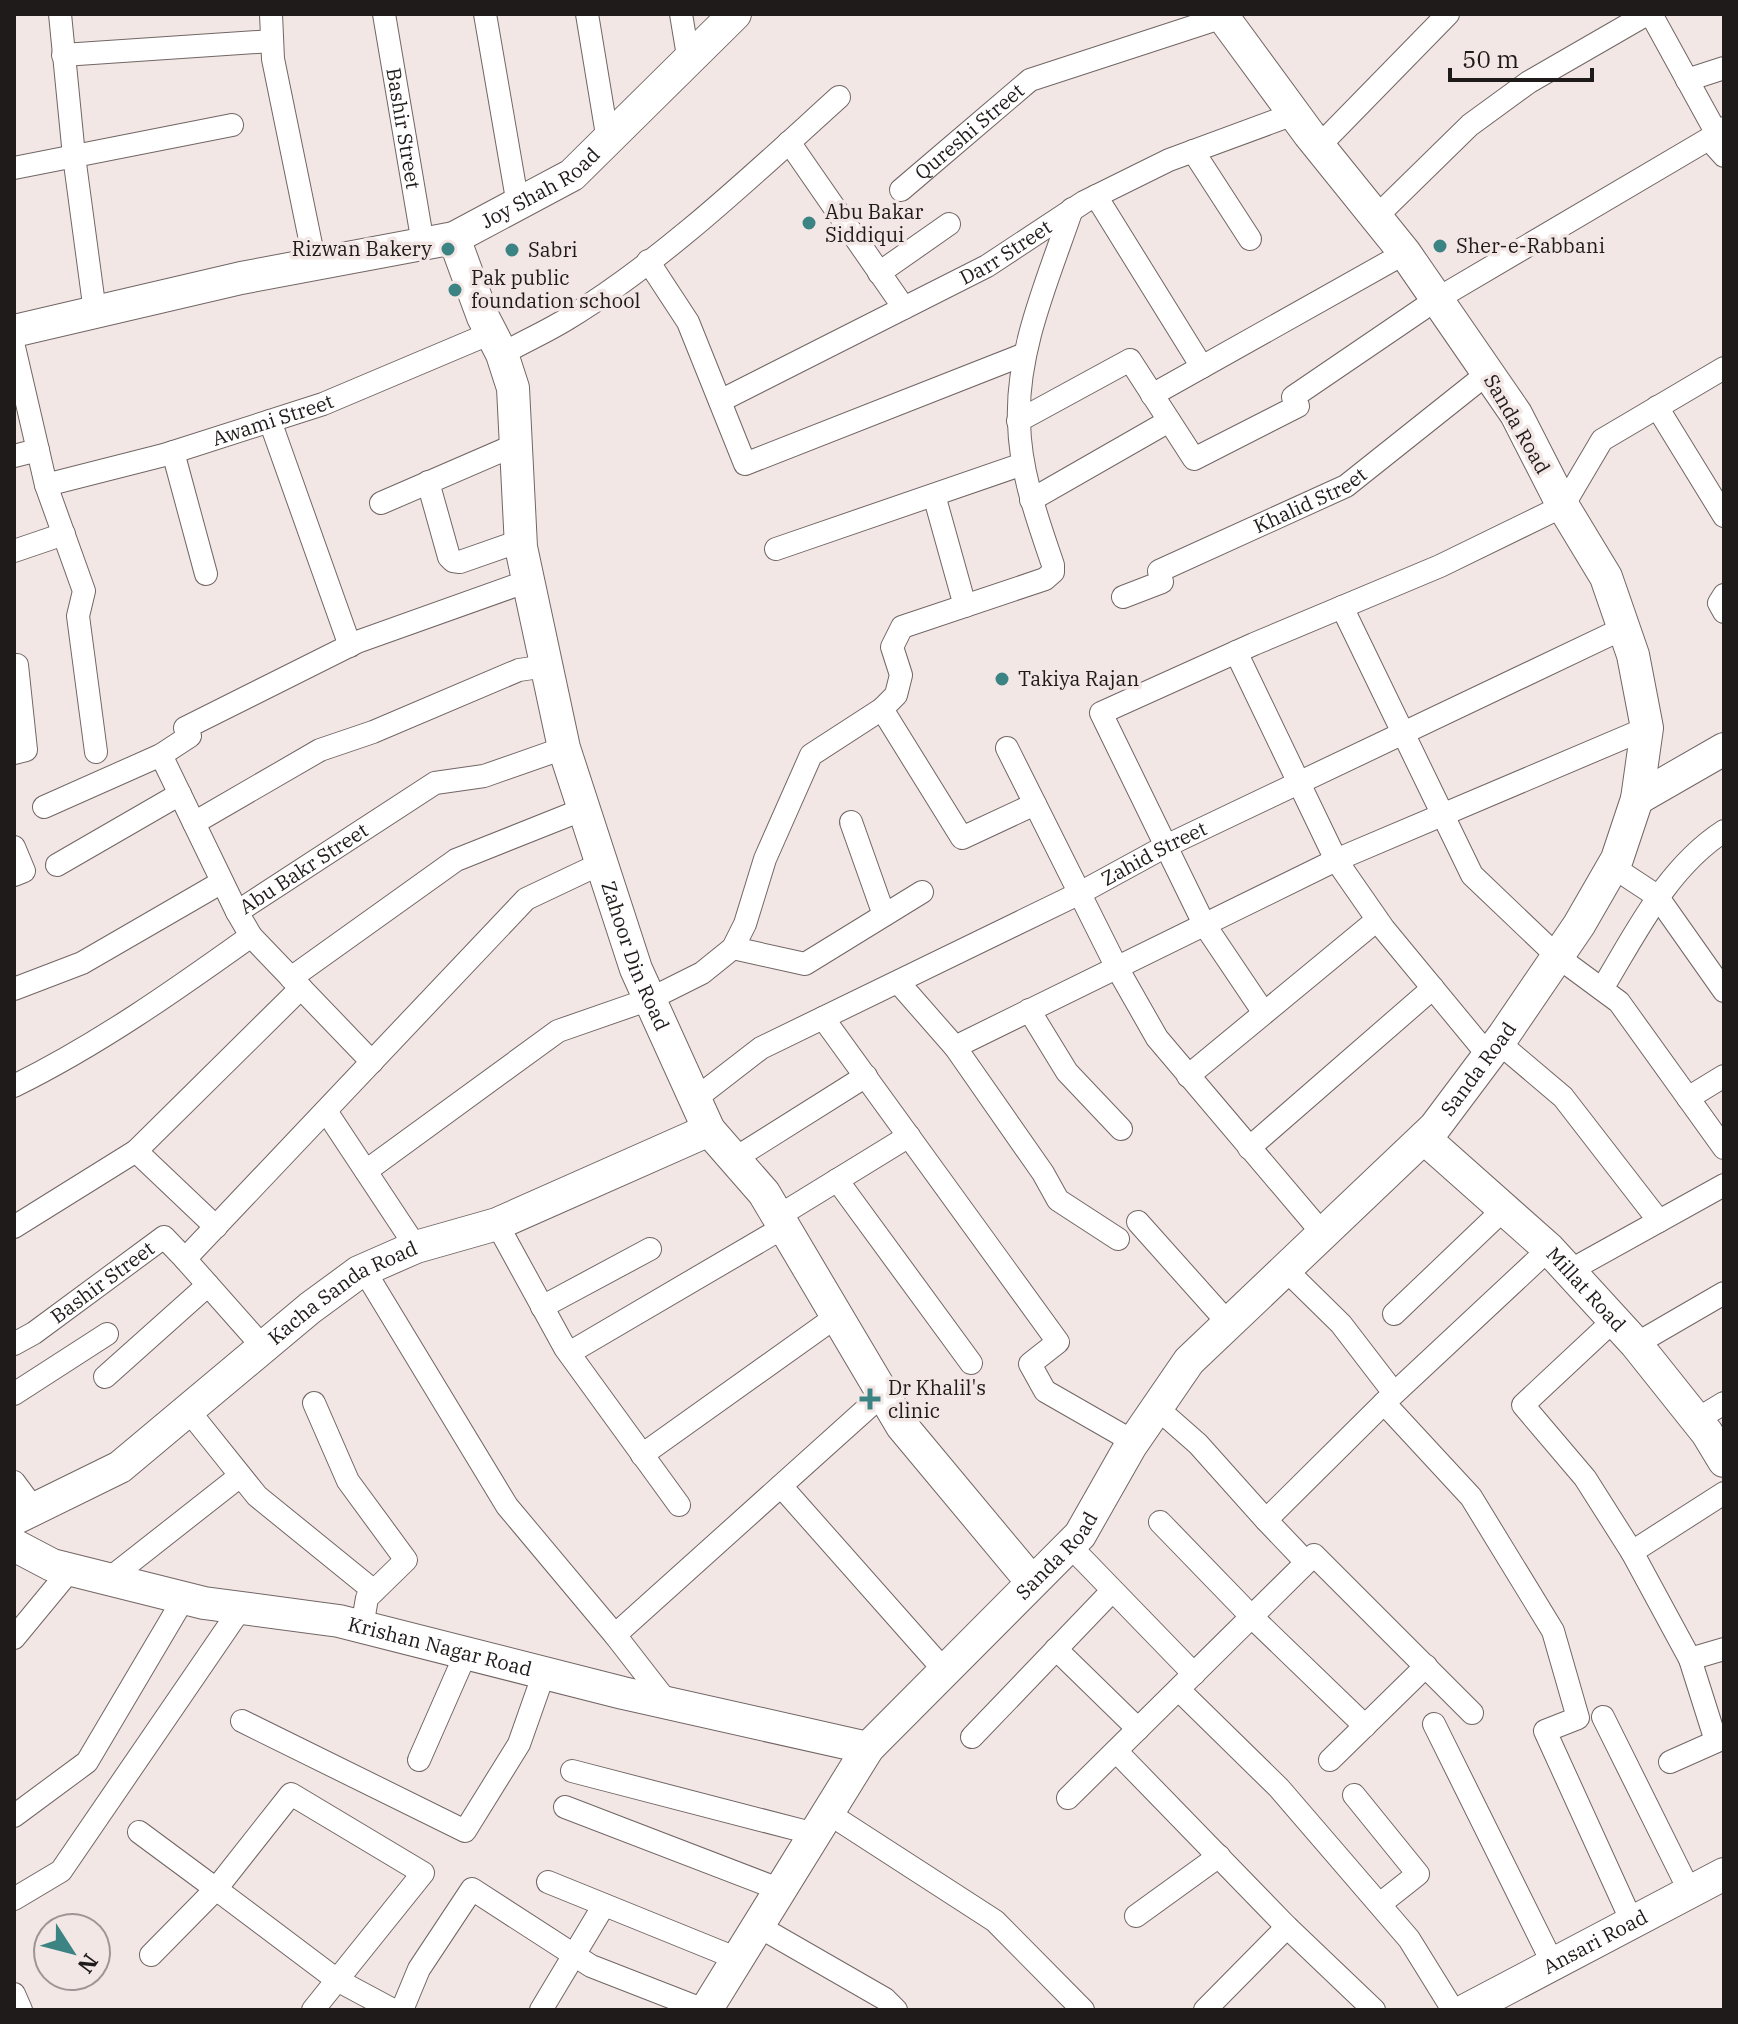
<svg xmlns="http://www.w3.org/2000/svg" width="1738" height="2024" viewBox="0 0 1738 2024" font-family="'IBM Plex Serif',serif">
	<rect width="100%" height="100%" fill="#f3e7e5"/>
	<g fill="none" stroke-linecap="round" stroke-linejoin="round">
		<g stroke="#716665" stroke-width="24">
			<g id="street">
				<path d="M60,14l14,142 21,156"/>
				<path d="M271,14l2,45 42,205"/>
				<path id="s1" d="M384,14l39,230"/>
				<path d="M485,14l33,191"/>
				<path d="M587,14l21,127"/>
				<path d="M681,14l8,48"/>
				<path d="M63,55l209,-14"/>
				<path d="M1687,80l37,-12"/>
				<path d="M1724,128l-7,6 -2,12 9,10"/>
				<path d="M789,142l115,166"/>
				<path d="M1319,146l129,-132"/>
				<path d="M1193,151l57,88"/>
				<path d="M14,168l218,-43"/>
				<path id="s2" d="M901,190l129,-110 193,-63"/>
				<path d="M1096,196l106,171"/>
				<path d="M1376,217l94,-92 59,-43 118,-68"/>
				<path d="M648,261l40,61 57,142 280,-110"/>
				<path d="M879,273l70,-49"/>
				<path d="M14,347l32,138 38,106 -6,25 18,136"/>
				<path d="M502,354c21,-12 44,-22 65,-35 97,-59 188,-146 272,-222"/>
				<path d="M1152,395l253,-142"/>
				<path id="s3" d="M720,401l267,-135 97,-64 85,-42 125,-46"/>
				<path d="M1657,407l67,109"/>
				<path d="M270,421l80,225"/>
				<path d="M1018,421l112,-61 64,99 104,-53 -5,-9 144,-98 280,-165 -66,-120"/>
				<path d="M173,452l33,122"/>
				<path d="M14,456l24,-6"/>
				<path d="M428,482l21,75 4,4 7,1 60,-21"/>
				<path id="s4" d="M46,485l118,-30 159,-51 168,-71"/>
				<path d="M934,495l31,111"/>
				<path d="M1031,500l138,-79"/>
				<path d="M381,503l134,-58"/>
				<path d="M776,549l247,-85"/>
				<path d="M14,551l50,-17"/>
				<path d="M1724,595l-5,8 5,9"/>
				<path id="s5" d="M1123,597l39,-15 -3,-11 187,-85 142,-113"/>
				<path d="M1342,607l130,268 86,82 61,45 105,146"/>
				<path d="M1236,652l100,208 48,69 104,126"/>
				<path d="M882,709l80,129 73,-34"/>
				<path d="M1007,748l109,218 41,72 167,197"/>
				<path d="M14,753l12,-3 -9,-85"/>
				<path d="M161,755l76,157"/>
				<path d="M44,807l117,-52 29,-19 -5,-8 172,-86 171,-61"/>
				<path d="M851,822l33,93"/>
				<path d="M194,823l126,-73 53,-18 146,-62 27,-4"/>
				<path d="M14,847l10,24 -10,4"/>
				<path d="M57,865l123,-71"/>
				<path d="M1613,867l44,29 67,95"/>
				<path d="M251,936l121,126"/>
				<path d="M733,948l72,16 117,-72"/>
				<path d="M291,978l165,-118 128,-51"/>
				<path d="M898,982l57,65 381,-187 311,-132"/>
				<path d="M14,989l68,-26 140,-81"/>
				<path d="M1602,989c34,-56 65,-121 122,-158"/>
				<path d="M1029,1010l38,62 54,57"/>
				<path d="M1264,1013l-60,-89 -103,-211 153,-69 186,-78 123,-60 39,-66 122,-72"/>
				<path d="M823,1018l235,324 -28,22 15,27 89,51"/>
				<path d="M1498,1042l65,55 96,124"/>
				<path d="M955,1047l88,126 15,27 60,39"/>
				<path d="M1188,1076l189,-156"/>
				<path id="s6" d="M14,1086c85,-42 160,-95 237,-150l-14,-24 198,-129 49,-7 80,-28"/>
				<path d="M1688,1098l36,-22"/>
				<path id="s7" d="M695,1099l66,-51 319,-155 86,-47 458,-218"/>
				<path d="M326,1111l90,136"/>
				<path d="M1249,1148l184,-160"/>
				<path d="M136,1151l80,76"/>
				<path d="M734,1159l132,-83"/>
				<path d="M366,1171l192,-140 92,-32 52,-26 31,-25 12,-24 20,-65 46,-104 71,-46 14,-14 5,-20 -9,-28 10,-20 143,-48 8,-7v-7c-16,-47 -33,-93 -34,-143 -3,-72 30,-145 53,-213"/>
				<path d="M837,1180l134,183"/>
				<path d="M777,1217l132,-81"/>
				<path d="M1138,1222l92,103"/>
				<path d="M497,1224l68,124 114,157"/>
				<path d="M14,1227l122,-76 165,-163"/>
				<path d="M1549,1249l-165,154 87,94 82,134 25,87 -33,13 87,191"/>
				<path d="M364,1270l143,236 108,129 52,67"/>
				<path d="M1287,1271l54,53 53,69"/>
				<path d="M1569,1271l155,-86"/>
				<path d="M542,1307l108,-58"/>
				<path d="M1394,1314l110,-105"/>
				<path d="M1614,1320l-91,85 62,73 47,74 58,107 26,82"/>
				<path id="s8" d="M14,1344l20,-11 130,-96 21,22"/>
				<path d="M1636,1344l88,-51"/>
				<path d="M263,1347l-78,-88 341,-360 76,-36"/>
				<path d="M569,1353l215,-126"/>
				<path d="M105,1377l103,-92"/>
				<path d="M14,1394l93,-60"/>
				<path d="M314,1403l34,78 58,79 -39,38 -5,29"/>
				<path d="M1157,1408l41,36 68,76"/>
				<path d="M188,1410l69,86 117,95"/>
				<path d="M1696,1420l28,-17"/>
				<path d="M642,1455l195,-139"/>
				<path d="M14,1482l20,27"/>
				<path d="M781,1486l163,184"/>
				<path d="M1160,1522l92,95 113,109"/>
				<path d="M1069,1545l125,129"/>
				<path d="M1632,1552l92,-59"/>
				<path d="M1306,1562l-40,-42 118,-117"/>
				<path d="M109,1579l131,-103"/>
				<path d="M615,1635l268,-241"/>
				<path d="M14,1638l57,-69"/>
				<path d="M1056,1649l82,80"/>
				<path d="M1690,1659l34,-10"/>
				<path d="M1179,1690l100,98 130,151 44,71"/>
				<path d="M1603,1717l87,175"/>
				<path d="M242,1721l223,110 54,-87 25,-71"/>
				<path d="M1434,1724l119,240"/>
				<path d="M972,1737l140,-146"/>
				<path d="M1116,1751l171,176 87,83"/>
				<path d="M419,1760l47,-107"/>
				<path d="M1330,1760l96,-94"/>
				<path d="M1670,1762l54,-24"/>
				<path d="M572,1771l243,63"/>
				<path d="M1354,1795l64,79 -38,30"/>
				<path d="M1068,1798l246,-243 158,158"/>
				<path d="M565,1807l216,83"/>
				<path d="M828,1813l167,108 88,89"/>
				<path d="M14,1816l73,-54 97,-164"/>
				<path d="M139,1832l77,57 75,-95 132,79 -110,137"/>
				<path d="M548,1882l190,77"/>
				<path d="M14,1899l47,-28 180,-263"/>
				<path d="M1136,1916l83,-60"/>
				<path d="M758,1926l127,73 11,11"/>
				<path d="M151,1955l65,-66 121,91 56,30"/>
				<path d="M14,1994l7,16"/>
				<path d="M402,2010l17,-41 53,-80 119,77 113,44"/>
				<path d="M541,2010l63,-105"/>
				<path d="M1205,2010l82,-83"/>
			</g>
		</g>
		<g stroke="#716665" stroke-width="34">
			<g id="secondary">
				<path id="s9" d="M454,238l29,79 19,37 11,34 8,159 43,201 72,221 73,161 55,63 138,233 130,156"/>
				<path id="s10" d="M14,331l227,-53 213,-40 118,-63 163,-161"/>
				<path d="M1637,799l87,-50"/>
				<path id="s11" d="M1424,1138l125,111 87,95 71,89 17,28"/>
				<path id="s12" d="M14,1519l106,-52 190,-159 49,-36 57,-25 81,-23 212,-94"/>
				<path id="s13" d="M14,1545l38,20 152,38 135,18 284,72 245,55"/>
				<path id="s14" d="M706,2010l162,-262 212,-213 50,-88 59,-86 246,-234 69,-92 75,-110 38,-66 20,-60 10,-71 -14,-73 -27,-78 -43,-71 -47,-92 -111,-161 -96,-119 -88,-120"/>
				<path id="s15" d="M1466,2010l258,-136"/>
			</g>
		</g>
		<use href="#street" stroke="#fff" stroke-width="22"/>
		<use href="#secondary" stroke="#fff" stroke-width="32"/>
	</g>
	<g fill="#3c8484" stroke="#f3e7e5" stroke-width="3">
		<circle cx="809" cy="223" r="8"/>
		<circle cx="1440" cy="246" r="8"/>
		<circle cx="448" cy="249" r="8"/>
		<circle cx="512" cy="250" r="8"/>
		<circle cx="455" cy="290" r="8"/>
		<circle cx="1002" cy="679" r="8"/>
		<path d="M866 1387h8v8h8v8h-8v8h-8v-8h-8v-8h8z"/>
	</g>
	<g text-anchor="middle" stroke-width="7" stroke-linejoin="round" paint-order="stroke">
		<g font-size="20" fill="#1f1b1a" stroke="#f3e7e5">
			<text dy="7" stroke="none"><textPath href="#s1" startOffset="116">Bashir Street</textPath></text>
			<text dy="7" stroke="none"><textPath href="#s2" startOffset="90">Qureshi Street</textPath></text>
			<text dy="7" stroke="none"><textPath href="#s10" startOffset="550">Joy Shah Road</textPath></text>
			<text dy="7" stroke="none"><textPath href="#s3" startOffset="322">Darr Street</textPath></text>
			<text dy="7" stroke="none"><textPath href="#s4" startOffset="236">Awami Street</textPath></text>
			<text transform="translate(1517 424) rotate(60)" y="7">Sanda Road</text>
			<text dy="7" stroke="none"><textPath href="#s5" startOffset="220">Khalid Street</textPath></text>
			<text dy="7" stroke="none"><textPath href="#s7" startOffset="522">Zahid Street</textPath></text>
			<text dy="7" stroke="none"><textPath href="#s6" startOffset="388">Abu Bakr Street</textPath></text>
			<text dy="7" stroke="none"><textPath href="#s9" startOffset="746">Zahoor Din Road</textPath></text>
			<text dy="7" stroke="none"><textPath href="#s14" startOffset="1226">Sanda Road</textPath></text>
			<text dy="7" stroke="none"><textPath href="#s8" startOffset="108">Bashir Street</textPath></text>
			<text dy="7" stroke="none"><textPath href="#s11" startOffset="222">Millat Road</textPath></text>
			<text dy="7" stroke="none"><textPath href="#s12" startOffset="402">Kacha Sanda Road</textPath></text>
			<text dy="7" stroke="none"><textPath href="#s14" startOffset="578">Sanda Road</textPath></text>
			<text dy="7" stroke="none"><textPath href="#s13" startOffset="440">Krishan Nagar Road</textPath></text>
			<text dy="7" stroke="none"><textPath href="#s15" startOffset="146">Ansari Road</textPath></text>
		</g>
		<g font-size="20" fill="#1f1b1a" stroke="#f3e7e5" text-anchor="start">
			<text x="825" y="219">Abu Bakar<tspan x="825" dy="23">Siddiqui</tspan></text>
			<text x="1456" y="253">Sher-e-Rabbani</text>
			<text x="432" y="256" text-anchor="end">Rizwan Bakery</text>
			<text x="528" y="257">Sabri</text>
			<text x="471" y="285">Pak public<tspan x="471" dy="23">foundation school</tspan></text>
			<text x="1018" y="686">Takiya Rajan</text>
			<text x="888" y="1395">Dr Khalil's<tspan x="888" dy="23">clinic</tspan></text>
		</g>
	</g>
	<rect width="1738" height="2024" fill="none" stroke="#1f1b1a" stroke-width="32"/>
	<g transform="translate(72 1952) rotate(126)"><circle r="38" fill="#f3e7e5" stroke="#9e9594" stroke-width="2"/>
	<path d="M0-6L14 30L0 20L-14 30Z" fill="#3c8484"/>
	<text y="-12" font-size="22" font-weight="bold" text-anchor="middle" fill="#1f1b1a">N</text>
	</g>
	<path d="M1450 68v12h142v-12" fill="none" stroke="#1f1b1a" stroke-width="4"/>
	<text x="1462" y="68" font-size="24" fill="#1f1b1a" stroke="#f3e7e5" stroke-width="6" paint-order="stroke">50 m</text>
</svg>
